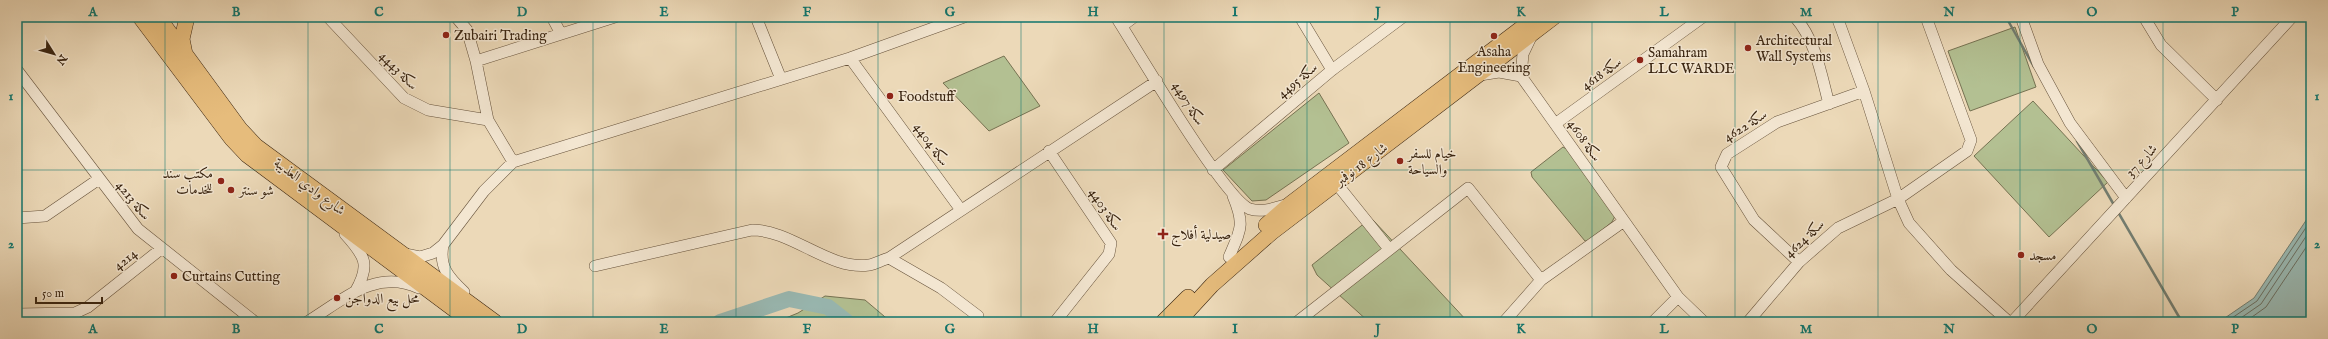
<svg xmlns="http://www.w3.org/2000/svg" width="2328" height="339" viewBox="0 0 2328 339" font-family="'IM FELL English',Amiri,serif">
	<rect width="100%" height="100%" fill="#ecd9b8"/>
	<filter id="stains"><feTurbulence type="fractalNoise" baseFrequency=".005" numOctaves="4"/><feColorMatrix values="0 0 0 0 .2 0 0 0 0 .09 0 0 0 0 .02 0 0 0 .5 -.17"/></filter>
	<radialGradient id="worn" r=".72"><stop offset=".6" stop-color="#630" stop-opacity="0"/><stop offset="1" stop-color="#630" stop-opacity=".3"/></radialGradient>
	<path fill="#b3c092" stroke="#767252" d="M2015,27l21,60 -66,24 -22,-60z
		M1004,56l36,50 -51,25 -46,-48z
		M1319,93l30,50 -83,57 -14,1 -29,-31z
		M2033,101l75,81 -59,55 -75,-81z
		M1563,147l5,3 47,66 -3,6 -23,19h-4l-53,-64 -1,-5z
		M1373,220l95,102h-99l-52,-47 -5,-10 54,-43z
		M825,296l40,4 26,22h-115l22,-9z"/>
	<path fill="#99b9b3" stroke="#737e72" d="M2311,213v109h-92l35,-24z"/>
	<g fill="none" stroke-linecap="round" stroke-linejoin="round">
		<path stroke="#6a6f62" stroke-width="1" d="M2226,322l31,-21 54,-81
			M2235,322l26,-18 50,-75
			M2245,322l21,-15 45,-67"/>
		<path stroke="#737e72" stroke-width="2.5" d="M2006,17l28,50
			M2077,141l37,64
			M2118,212l64,110"/>
		<path stroke="#99b9b3" stroke-width="16" d="M720,322l69,-23 39,8 19,15"/>
		<g stroke="#66523b" stroke-width="12">
			<path id="minor" d="M328,17l76,81 24,12 60,10
				M456,17l11,13 9,31 12,59 25,42
				M552,17l9,17
				M756,17l25,62
				M1116,17c20,31 109,183 134,192 13,4 27,-2 39,-5
				M1300,17l32,53
				M1795,17c21,24 26,57 34,87
				M1837,17l27,74 34,108 11,24 42,47 58,52
				M2021,17l17,47 32,59 56,75
				M2144,17l17,28 56,55
				M1122,26l12,-9
				M1532,35l-9,19 -2,22 157,221 26,25
				M850,58l111,152
				M476,61l139,-44
				M17,70l121,159 117,93
				M1480,75l19,-3 22,4
				M1555,124l148,-107
				M1049,151l62,92 -2,11 -54,68
				M1213,170l119,-100 71,-53
				M1336,183l53,66
				M17,218l28,-2 54,-37
				M345,234c20,22 26,31 10,58
				M443,245c-4,22 5,32 21,47
				M405,254l15,3 13,-4 10,-8 41,-54 29,-29 337,-104 114,-41
				M1229,257c12,-28 16,-32 4,-61
				M889,258l52,30 37,28
				M1799,262l-45,-42 -33,-53 6,-13 50,-32 87,-31
				M595,266l157,-36c40,0 78,41 117,35 6,-1 13,-5 20,-7l268,-177
				M17,314l58,-1 13,-6 73,-58
				M307,322c36,-22 69,-54 112,-34
				M1297,322l171,-134 73,92
				M1504,322l37,-42 83,-59
				M1653,322l25,-25
				M1748,322l51,-60 39,-34 60,-29 69,-48 4,-11 -45,-123
				M2012,322l280,-305"/>
		</g>
		<g stroke="#3a2511" stroke-width="16">
			<path id="major" d="M140,17l91,121 16,17 224,167
				M158,17l82,112 16,17 239,176
				M185,54l-3,-15 5,-22
				M1266,225l24,-21 246,-187
				M1163,322l25,-25
				M1178,322l34,-37 59,-52 283,-216"/>
		</g>
		<use href="#minor" stroke="#f3e6d1" stroke-width="11"/>
		<use href="#major" stroke="#e6bc7c" stroke-width="15"/>
	</g>
	<path fill="none" stroke="#0f766e" stroke-width="1" stroke-opacity="0.55" d="M165,17v305M308,17v305M450,17v305M593,17v305M736,17v305M878,17v305M1021,17v305M1164,17v305M1307,17v305M1450,17v305M1592,17v305M1735,17v305M1878,17v305M2020,17v305M2163,17v305M17,170h2294"/>
	<g fill="#8f2418" stroke="#f3e6d1" stroke-width="1.5">
		<circle cx="446" cy="35" r="4"/>
		<circle cx="1494" cy="36" r="4"/>
		<circle cx="1748" cy="48" r="4"/>
		<circle cx="1640" cy="60" r="4"/>
		<circle cx="890" cy="96" r="4"/>
		<circle cx="1400" cy="161" r="4"/>
		<circle cx="221" cy="181" r="4"/>
		<circle cx="231" cy="190" r="4"/>
		<path d="M1161 228h4v4h4v4h-4v4h-4v-4h-4v-4h4z"/>
		<circle cx="2021" cy="255" r="4"/>
		<circle cx="174" cy="276" r="4"/>
		<circle cx="337" cy="298" r="4"/>
	</g>
	<g text-anchor="middle" stroke-width="3" stroke-linejoin="round" paint-order="stroke">
		<g font-size="14" fill="#3a2511" stroke="#f3e6d1" text-anchor="start">
			<text x="454" y="40">Zubairi Trading</text>
			<text x="1756" y="45">Architectural<tspan x="1756" dy="16">Wall Systems</tspan></text>
			<text x="1494" y="56" text-anchor="middle">Asaha<tspan x="1494" dy="16">Engineering</tspan></text>
			<text x="1648" y="57">Samahram<tspan x="1648" dy="16">LLC WARDE</tspan></text>
			<text x="898" y="101">Foodstuff</text>
			<text x="1408" y="158">خيام للسفر<tspan x="1408" dy="16">والسياحة</tspan></text>
			<text x="213" y="178" text-anchor="end">مكتب سند<tspan x="213" dy="16">للخدمات</tspan></text>
			<text x="239" y="195">شو سنتر</text>
			<text x="1171" y="239">صيدلية أفلاج</text>
			<text x="2029" y="260">مسجد</text>
			<text x="182" y="281">Curtains Cutting</text>
			<text x="345" y="303">محل بيع الدواجن</text>
		</g>
		<g font-size="14" fill="#3a2511" stroke="#f3e6d1">
			<text transform="translate(399 70) rotate(45)" y="5">سكة 4443</text>
			<text transform="translate(1601 73) rotate(-36)" y="5">سكة 4618</text>
			<text transform="translate(1297 80) rotate(-40)" y="5">سكة 4495</text>
			<text transform="translate(1189 103) rotate(58)" y="5">سكة 4497</text>
			<text transform="translate(1745 125) rotate(-32)" y="5">سكة 4622</text>
			<text transform="translate(1585 140) rotate(55)" y="5">سكة 4608</text>
			<text transform="translate(932 144) rotate(54)" y="5">سكة 4404</text>
			<text transform="translate(2141 160) rotate(-47)" y="5">شارع 37</text>
			<text transform="translate(1361 164) rotate(-37)" y="5">شارع 18 نوفمبر</text>
			<text transform="translate(310 186) rotate(37)" y="5">شارع وادي العذيبة</text>
			<text transform="translate(134 200) rotate(51)" y="5">سكة 4213</text>
			<text transform="translate(1106 209) rotate(56)" y="5">سكة 4403</text>
			<text transform="translate(1804 238) rotate(-43)" y="5">سكة 4624</text>
			<text transform="translate(125 259) rotate(-38)" y="5">4214</text>
		</g>
	</g>
	<rect width="2328" height="339" fill="none" stroke="#ecd9b8" stroke-width="44"/>
	<g transform="translate(54 54) rotate(127)" stroke="#f3e6d1" stroke-width="3" paint-order="stroke">
	<path d="M0-3L7 15L0 10L-7 15Z" fill="#3a2511"/>
	<text y="-6" font-size="11" font-weight="bold" text-anchor="middle" fill="#3a2511">N</text>
	</g>
	<path d="M36 297v6h66v-6" fill="none" stroke="#3a2511" stroke-width="2"/>
	<text x="42" y="297" font-size="12" fill="#3a2511" stroke="#f3e6d1" stroke-width="3" paint-order="stroke">50 m</text>
	<rect x="22" y="22" width="2284" height="295" fill="none" stroke="#0f766e" stroke-width="1.5"/>
	<g font-size="13" text-anchor="middle" font-weight="bold" fill="#0f766e">
		<text x="93" y="16">A</text>
		<text x="236" y="16">B</text>
		<text x="379" y="16">C</text>
		<text x="522" y="16">D</text>
		<text x="664" y="16">E</text>
		<text x="807" y="16">F</text>
		<text x="950" y="16">G</text>
		<text x="1093" y="16">H</text>
		<text x="1235" y="16">I</text>
		<text x="1378" y="16">J</text>
		<text x="1521" y="16">K</text>
		<text x="1664" y="16">L</text>
		<text x="1806" y="16">M</text>
		<text x="1949" y="16">N</text>
		<text x="2092" y="16">O</text>
		<text x="2235" y="16">P</text>
		<text x="11" y="100">1</text>
		<text x="2317" y="100">1</text>
		<text x="11" y="248">2</text>
		<text x="2317" y="248">2</text>
		<text x="93" y="333">A</text>
		<text x="236" y="333">B</text>
		<text x="379" y="333">C</text>
		<text x="522" y="333">D</text>
		<text x="664" y="333">E</text>
		<text x="807" y="333">F</text>
		<text x="950" y="333">G</text>
		<text x="1093" y="333">H</text>
		<text x="1235" y="333">I</text>
		<text x="1378" y="333">J</text>
		<text x="1521" y="333">K</text>
		<text x="1664" y="333">L</text>
		<text x="1806" y="333">M</text>
		<text x="1949" y="333">N</text>
		<text x="2092" y="333">O</text>
		<text x="2235" y="333">P</text>
	</g>
	<rect width="100%" height="100%" filter="url(#stains)"/>
	<rect width="100%" height="100%" fill="url(#worn)"/>
</svg>
